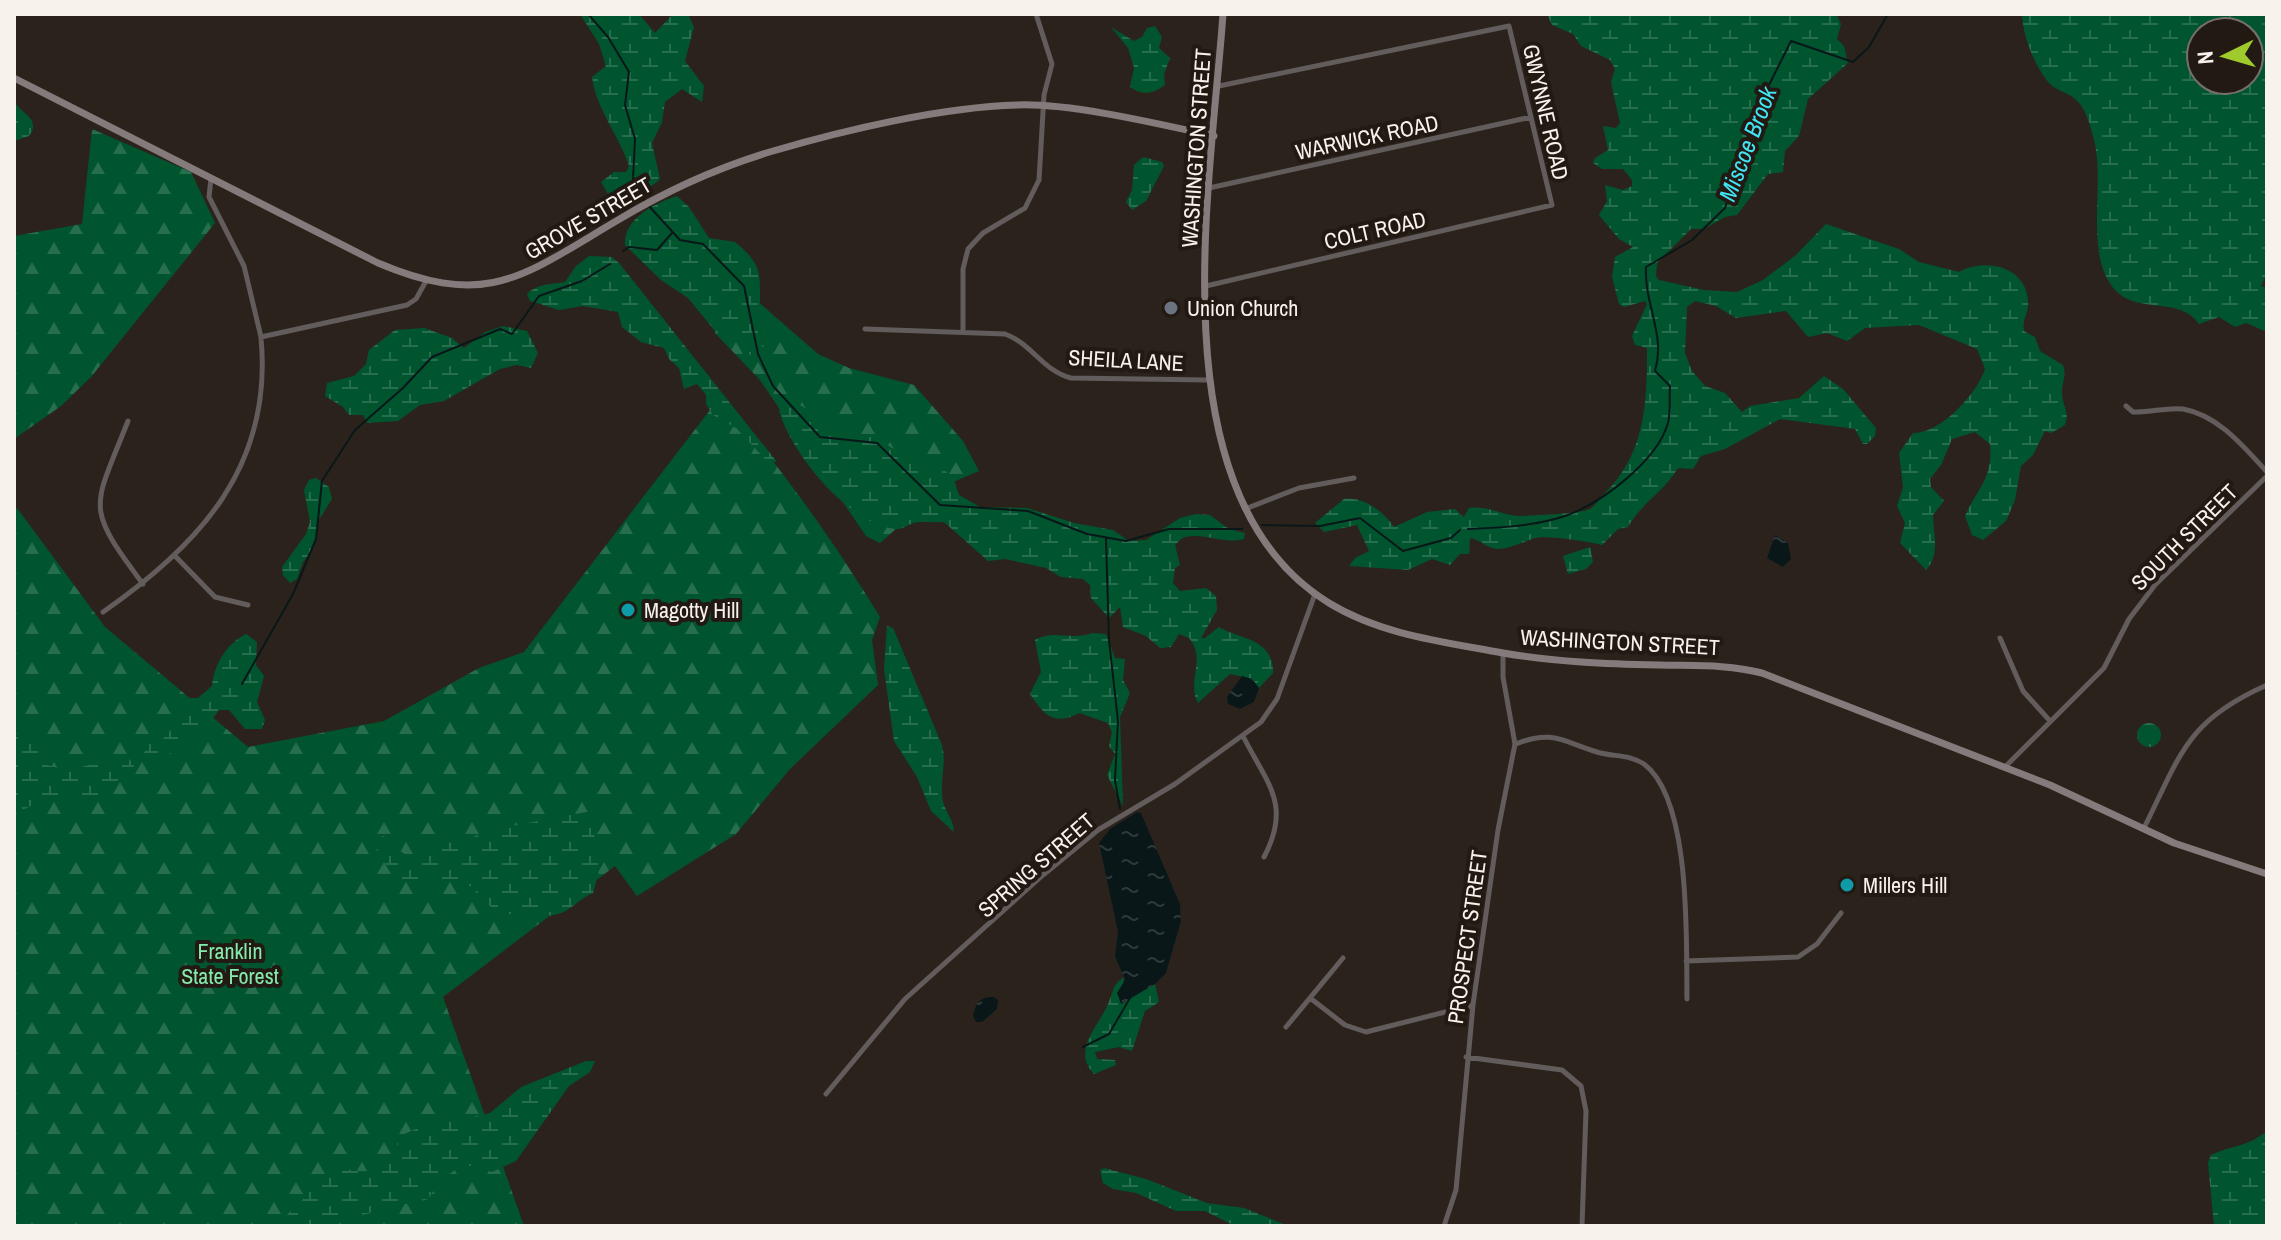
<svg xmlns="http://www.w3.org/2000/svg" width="2281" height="1240" viewBox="0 0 2281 1240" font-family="'Archivo Narrow',sans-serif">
	<defs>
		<pattern id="forest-firs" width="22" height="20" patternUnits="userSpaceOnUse" patternTransform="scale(2)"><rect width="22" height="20" fill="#00552e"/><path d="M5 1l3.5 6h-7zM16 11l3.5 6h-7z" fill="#266e4d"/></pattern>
		<pattern id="wetland-marsh" width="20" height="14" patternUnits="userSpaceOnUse" patternTransform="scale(2)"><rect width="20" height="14" fill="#00552e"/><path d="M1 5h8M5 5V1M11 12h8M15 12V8" fill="none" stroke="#266e4d"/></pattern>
		<pattern id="water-ripples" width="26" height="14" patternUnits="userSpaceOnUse" patternTransform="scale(2)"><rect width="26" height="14" fill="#091719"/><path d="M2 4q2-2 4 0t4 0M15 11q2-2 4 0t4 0" fill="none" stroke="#2e393b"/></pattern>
	</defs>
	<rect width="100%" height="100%" fill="#2b231b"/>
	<path fill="url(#forest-firs)" d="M92,129l99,43 24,51 -124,154 -30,29 -47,33v-203l68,-12z
		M756,300l62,54 31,14 65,17 49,56 16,30 -33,14 -66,58 -14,-7 -106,-156 -45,-47 22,-31z
		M714,388c64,76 114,144 166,229l-8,23 6,45 -88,84 -54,65 -99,62 -22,-30 -172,131 81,229h-510v-715l3,-3 88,119 143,120 136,-26 95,-53 45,-16 196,-255z"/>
	<path fill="url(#wetland-marsh)" fill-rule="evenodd" d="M580,14h59l16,19 18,-19h15l6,13 -9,34 19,25 -2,16 -20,-13 -17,13 -3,20 -10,21 8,36c-12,12 -26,14 -39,23l-9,-1 -11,-19 13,-10h12l3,-6c-10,-31 -33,-57 -37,-89l14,-11 -7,-22z
		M1547,14h289l5,10 -4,15 7,7 4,17 -40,36 -9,37 -14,15 -2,21 -15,2 -31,41 -12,2 -21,12h-13l-34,34 -1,13 3,4 45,10 33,2 26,-12 33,-25 30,-31 73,25 20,13 40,10c27,-15 71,-5 69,34 -1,10 -6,14 -4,25l11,6 5,14 23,14c4,12 -1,16 -1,27 0,14 8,19 3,33l-14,8 -6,-2 -12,24 -12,11 -6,34 -9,21 -23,19 -11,-5 -7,-19c12,-27 28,-37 25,-72l-15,-12 -23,7 -11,26 -11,14 1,8 13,14 -11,14c0,20 8,38 -7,55l-26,-27 5,-20 -8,-17 6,-19 -4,-34 14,-20c27,1 64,-39 72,-64l-8,-20 -58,-24 -54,3 -18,13 -20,-8 -19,4 -22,-26 -50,7 -20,-12 -21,-5 -8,6 -2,46 7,18 13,15 20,7 17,19 8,-6 49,-8 25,-22 19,13 33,39 -1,8 -8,8h-4l-8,-15 -75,-10 -55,30 -24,7 -8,13 -15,-1c-16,26 -35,33 -50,59l-10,2 -16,16c-11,-3 -55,-10 -67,-7 -12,4 -23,10 -36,11 -12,0 -18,-9 -29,-11l-1,16h-9l-10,11 -18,-6 -24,11 -59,-4 6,-8 14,-7 -12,-26 -33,7 -9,-9 29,-24c20,-3 40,13 50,28l33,-15 28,-3 9,8 5,-9c19,-3 36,9 54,8 14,-1 56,-2 67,-7 5,-3 9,-10 13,-14 43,-41 44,-93 44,-147l-12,-3 -3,-9 15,-32 -2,-3 -21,6 -5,-3 -7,-27 3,-20 18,-10 -14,-8 -20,-24 8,-14 -2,-16 18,5 9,-4v-6l-9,-11h-21l-9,-6 2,-5 13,-8 -5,-24 13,2 4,-5 -9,-41 4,-13 -5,-9 -29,-14 -8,-12 -21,-9z
		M2022,14h245v259l-6,13 6,2v44l-21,-9 -11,4 -16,-10 -20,7c-19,-28 -61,-10 -83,-33 -34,-36 -9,-109 -23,-155 -4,-13 -7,-29 -19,-38 -8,-6 -19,-8 -26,-16 -14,-18 -25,-45 -26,-68zM2201,32h48v48h-48z
		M1155,26l7,11 -3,11 11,10 -6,16 1,11c-12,9 -22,11 -35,2l4,-19 -6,-20 -17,-21 23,14 8,-4 5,-9z
		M14,90l2,14c8,11 25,16 13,32l-15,5z
		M1143,157l19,5 2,4 -18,35 -14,9 -6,-8 6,-12 2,-25z
		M677,196l12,11 20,31 26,4c27,22 25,31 25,61 0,26 11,29 -1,55l-9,-3 -8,-16 -9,-9 -9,9 -5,-3 -31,-38 -27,-18 -36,-35c-2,-26 30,-42 52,-49z
		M589,256l23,1 7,6 158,199 -10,-1 -31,-33 -23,-13 -7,-11v-9l-9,-11 -13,5 -5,-21 -10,-9 -5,-11 -23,-6 -19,-15 -4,-15 -35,-6 -24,4 -29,-9 -3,-7c9,-10 25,-10 38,-12l11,-16z
		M503,326l24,5 11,22 -7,15 -14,-3 -17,4 -56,32 -24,4 -22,16 -31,2 -4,-8h-14l-6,-8 -18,-11 2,-13 27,-7 12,-12 3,-14 26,-20 29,-2 28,10 12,10 21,-16z
		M789,392l9,12 18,10 21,20 9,4 26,-1 50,27 19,4 12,9 6,18 21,12 47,1 47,15 39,7 16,11 17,-1 34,-22 16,-4 14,1 19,14 16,4 -1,6c-21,6 -41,-8 -62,-1l-7,7 5,20 -5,3 -2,15 7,8 26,-3 10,8 1,14 -16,28h4l14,-11c19,12 55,11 54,46l-14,15 -7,-9 -22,-5 -32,29c-12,-22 9,-44 -9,-65l-10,-4 -8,13 -11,1 -14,-12 -23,-9 -3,-20 -11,11 -18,-20 -1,-13 -7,-6 -22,-2 -15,-9 -41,-9 -17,2 -44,-39c-9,1 -24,-1 -31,1 -10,4 -12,8 -23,5 -44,-8 -100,-76 -111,-118z
		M316,478l13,9 3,12 -14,22 -4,26 -11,15 -6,17 -7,4 -7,-8 -1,-8 24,-33 4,-12 -6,-32 5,-10z
		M1590,547l3,15 -7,7 -18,5 -5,-18z
		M887,626l6,2 49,117c5,19 -3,37 1,57 3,11 11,19 11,30l-23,-21 -14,-34 -23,-36 -10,-72z
		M1092,633l14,1 9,24 10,1 -2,21 7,13 -10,24 3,89 -16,-31 8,-21 -6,-8 3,-14 -4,-9 -29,-10c-24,13 -35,3 -49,-19l11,-22 -6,-32c19,-11 37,1 57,-7z
		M246,634l11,8 -1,23 8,11 -7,26 8,18 -3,9h-17l-16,-19h-10l-22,30 -27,13 -11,10 -18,-1 6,-17 15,-5 14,-16 11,-26h11l14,-12c2,-21 14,-42 34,-52z
		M2137 735a12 12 0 1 1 24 0a12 12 0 1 1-24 0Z
		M25,733l10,8 7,21c24,15 58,-1 84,-7l8,10 -2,10 -25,11 -5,9 -61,6 -27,13v-76z
		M597,810l5,5c-11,14 -9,37 -2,52l-7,26c-12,5 -20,15 -32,20 -20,7 -42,0 -63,1l-33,-33c-14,2 -29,-5 -41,-3 -11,2 -15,5 -27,4l-25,-40 6,-8c14,4 18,20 34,22l18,-13h28l32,-13z
		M1124,977l-3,26 34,-19 4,18 -14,9 -13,40 -13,-4 -24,5 2,7 18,1 1,5 -22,9c-23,-24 5,-48 14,-70 6,-12 3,-18 16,-27z
		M586,1061h9l-5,11 -21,14 -53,75 -24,11 -29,-8 -23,17 -12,18 -10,3c-39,4 -97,32 -131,21v-8l16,-16 1,-9 37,-22c21,5 41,6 56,-11v-16l5,-6 34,-15 20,1 34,-8 31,-26z
		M2264,1133l3,1v92h-53l-6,-63 3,-8c19,-9 38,-9 53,-22z
		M1104,1168l42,11 61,24 37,5 45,18h-54l-30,-15h-29l-40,-18 -23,-4 -10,-6 -3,-13z"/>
	<path fill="url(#water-ripples)" d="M1775,535l13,8 3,16 -8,8 -16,-9z
		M1242,676l10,3 7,9 -5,14 -14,7 -12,-5 -1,-7z
		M1137,812l4,1 39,91 1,17 -15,52 -11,11 -34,20 -4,-11 8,-13 -10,-24 3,-24 -19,-89 11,-14z
		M994,997l4,3 -1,9 -15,13h-6l-3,-6c2,-13 8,-20 21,-19z"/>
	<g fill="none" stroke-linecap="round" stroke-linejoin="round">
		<path stroke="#091719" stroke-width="2" d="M588,14l20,23 21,35 -4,33 10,34 -2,40 11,21
			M648,205l32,35 23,4 41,42 14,68 15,32 47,51 57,6 63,62 88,6 59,23 39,7 43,-12h73
			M623,251l6,-4 28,3 15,-17
			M1262,525l58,1 40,-8 43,33 48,-13 9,-8
			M1468,529c31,-1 67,-3 97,-13 37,-13 92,-55 103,-93 3,-11 1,-26 2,-37l-15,-15c11,-37 -11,-66 -9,-104l46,-27 33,-32 31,-97 35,-70 62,21 16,-15 19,-33
			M1106,539l3,101 9,81 -3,59 5,29
			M242,684l51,-90 23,-55 6,-58 33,-51 48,-42 29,-31 68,-28 12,5 27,-38 43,-15 28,-17
			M1083,1047l26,-13 21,-36"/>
		<path stroke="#625c5c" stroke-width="5" d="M211,178l-2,19 35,69 17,71 146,-32 9,-6 10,-18
			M1209,188l322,-71
			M1206,286l346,-81 -43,-179 -290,60
			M865,329l140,5c26,9 38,37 66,44l136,2
			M963,331v-62l5,-20 15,-16 42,-25 14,-28 5,-85 8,-31 -16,-50
			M2126,406l7,6c17,1 33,-5 50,-3 35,6 61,38 84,63
			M128,421c-35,89 -44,84 15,163
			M1245,509l54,-21 55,-10
			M176,557l39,40 33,8
			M103,612c98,-68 170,-147 158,-274
			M2000,638l23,53 27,30
			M1243,736c24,48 49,68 21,121
			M1516,744c36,-15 48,-2 81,8 16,5 32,2 47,12 48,36 42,179 43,235
			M2005,767l99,-99 25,-49 26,-34 112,-109
			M2144,828c37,-74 42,-107 123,-143
			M1686,961l112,-4 19,-13 24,-31
			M1310,998l35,27 21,7 107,-27
			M1286,1027l57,-69
			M1466,1057l96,13 19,16 5,25 -4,115
			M826,1094l79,-95 138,-124 55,-45 77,-46 86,-62 16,-23 38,-105
			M1444,1226l12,-36 17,-185 25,-175 17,-86 -12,-67v-24"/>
		<path stroke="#857b7c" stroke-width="7" d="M1223,14c-12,171 -69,482 106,589 52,32 116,39 174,50 52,9 104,11 156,12 34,1 69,-1 103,8l288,112 124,58 93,31
			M14,78l364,185c111,47 146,12 240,-43 48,-29 101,-53 155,-69 72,-21 169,-44 244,-46 54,-2 142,19 197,31"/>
	</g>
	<circle fill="#6b7280" stroke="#211912" stroke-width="3" cx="1171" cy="308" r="8"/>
	<g fill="#0f9aa8" stroke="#211912" stroke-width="3">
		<circle cx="628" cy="610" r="8"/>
		<circle cx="1847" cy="885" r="8"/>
	</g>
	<g text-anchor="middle" stroke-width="8" stroke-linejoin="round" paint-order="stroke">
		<g font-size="22" fill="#f8f2ed" stroke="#211912">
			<text transform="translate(1546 112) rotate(77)" y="8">GWYNNE ROAD</text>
			<text transform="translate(1367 137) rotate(-12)" y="8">WARWICK ROAD</text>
			<text transform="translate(1196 148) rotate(-86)" y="8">WASHINGTON STREET</text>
			<text transform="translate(588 218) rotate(-30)" y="8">GROVE STREET</text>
			<text transform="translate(1375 230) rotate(-13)" y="8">COLT ROAD</text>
			<text transform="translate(1126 360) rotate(3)" y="8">SHEILA LANE</text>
			<text transform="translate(2184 537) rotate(-45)" y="8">SOUTH STREET</text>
			<text transform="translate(1620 642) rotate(3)" y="8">WASHINGTON STREET</text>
			<text transform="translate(1036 865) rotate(-41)" y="8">SPRING STREET</text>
			<text transform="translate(1467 937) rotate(-82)" y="8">PROSPECT STREET</text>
		</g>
		<g font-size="22" fill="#f8f2ed" stroke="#211912" text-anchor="start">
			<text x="1187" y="316">Union Church</text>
			<text x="644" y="618">Magotty Hill</text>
			<text x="1863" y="893">Millers Hill</text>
		</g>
		<g font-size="22" fill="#85ebad" stroke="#211912">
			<text x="230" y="959">Franklin<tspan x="230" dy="25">State Forest</tspan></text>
		</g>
		<g font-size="24" font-style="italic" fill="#41e5f4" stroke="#211912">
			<text transform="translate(1748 144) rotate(-69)" y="8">Miscoe Brook</text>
		</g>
	</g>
	<rect width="2281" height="1240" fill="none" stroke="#f8f2ed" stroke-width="32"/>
	<g transform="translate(2225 56) rotate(265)"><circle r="38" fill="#211912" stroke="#77706a" stroke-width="2"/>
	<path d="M0-6L14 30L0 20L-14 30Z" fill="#9fca2d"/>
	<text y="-12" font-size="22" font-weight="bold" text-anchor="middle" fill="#f8f2ed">N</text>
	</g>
</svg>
